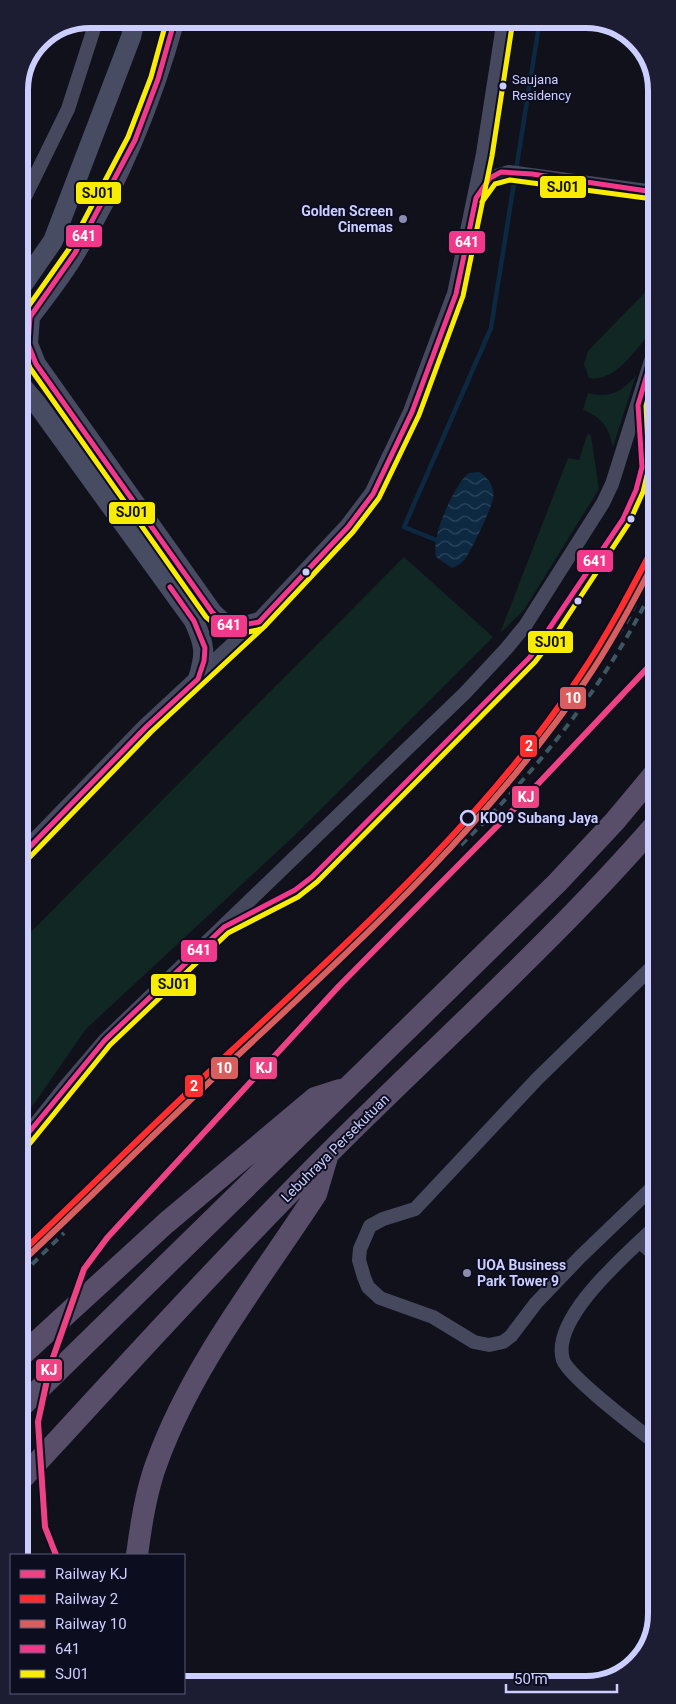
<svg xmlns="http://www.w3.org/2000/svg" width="676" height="1704" viewBox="0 0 676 1704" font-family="Roboto,sans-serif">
	<defs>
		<pattern id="water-waves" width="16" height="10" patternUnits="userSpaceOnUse" patternTransform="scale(1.25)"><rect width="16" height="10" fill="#0c2941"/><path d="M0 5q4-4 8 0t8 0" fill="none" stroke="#2e475e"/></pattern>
	</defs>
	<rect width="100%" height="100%" fill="#11111c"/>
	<path fill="#102724" d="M645,226l9,8v35z
		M654,283l-2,48c-15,16 -36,52 -63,47l-5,-14 4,-13z
		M636,375l-23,72c-4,-19 -11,-30 -30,-37l5,-17c22,6 35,-2 48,-18z
		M588,433l3,3 8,53 -75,121 -24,23 68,-175 11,2z
		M404,557l89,80 -199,199 -208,193 -55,79 -10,-7v-159z"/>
	<path fill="url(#water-waves)" d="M479,472c9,6 16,14 14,26 -1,10 -22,53 -28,61 -4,5 -8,7 -13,9l-16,-11c-5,-22 17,-68 32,-84z"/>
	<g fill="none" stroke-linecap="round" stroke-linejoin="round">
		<path stroke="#0c2941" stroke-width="4.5" d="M436,540l-32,-13 87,-199 49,-309"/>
		<path stroke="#46485d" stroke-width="14" d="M478,194l12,-16 19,-6 145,20
			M19,209l49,-100 29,-90
			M656,963l-119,116 -122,130 -32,10 -13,7 -10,23 -1,11 5,17 4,10 12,11 53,19 41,25 15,3 14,-3 8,-6 25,-33 44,-46 76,-73
			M21,1142l43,-54 41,-48 360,-347 41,-44 19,-23 78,-123 9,-19 42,-133
			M656,1226c-27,26 -106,92 -93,134 7,18 75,69 94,84
			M640,1242l16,14"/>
		<path stroke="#46485d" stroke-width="18" d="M21,856l125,-129 113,-105 89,-95 25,-33 39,-82 44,-118 29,-140 21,-135"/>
		<path stroke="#484c63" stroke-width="20" d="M19,290l34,-49 78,-204 4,-18
			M30,317l-2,27 8,20 176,248c17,18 24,17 47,10
			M23,326c18,-24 38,-48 53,-74 45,-74 76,-150 99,-233
			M20,384l17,20 157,217c11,24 12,32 4,58"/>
		<path stroke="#594e69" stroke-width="22" d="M22,1355l144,-132 149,-125 25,-8
			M22,1406l535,-523 58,-62 40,-48
			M22,1479c101,-110 202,-221 308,-327 108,-108 224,-211 325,-327
			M137,1555c4,-30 9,-64 20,-93 35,-97 103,-182 159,-268l11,-37"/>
		<path stroke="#3d5762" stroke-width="4" stroke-dasharray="8 6" stroke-linecap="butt" d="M461,845c77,-75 147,-163 194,-261
			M22,1263l307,-295 166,-168 75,-94 57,-85 28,-57
			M22,1274l42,-41"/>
		<g stroke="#0d0d20" stroke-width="9">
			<path id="bus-1" d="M175,19l-17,60 -23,61 -60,113 -45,64 -2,27 8,20 176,248 11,11 9,4 27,-5 89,-95 25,-33 39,-82 44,-118 20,-96 14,-20 11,-6 31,2 122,18
				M21,856l125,-129 52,-48 6,-18 1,-13 -11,-27 -24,-34
				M21,1142l84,-102 119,-113 71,-37 17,-13 218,-220 93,-138 13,-29 6,-23 -4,-62 16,-54"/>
		</g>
		<g stroke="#0d0d20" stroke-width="9">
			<path id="bus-2" d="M167,19l-16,58 -23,60 -59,112 -46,65 -2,31 9,23 176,249c18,17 32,19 55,12
				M482,202l13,-18 15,-4 143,19
				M26,861l125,-129 113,-105 89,-95 26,-34 40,-83 44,-119 29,-140 21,-136
				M27,1147l83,-102 118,-112 70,-36 19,-15 218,-220 17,-22 77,-117 14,-31 6,-25 -3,-61 8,-30"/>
		</g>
		<use href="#bus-1" stroke="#f2388a" stroke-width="5"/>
		<use href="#bus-2" stroke="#f8ed00" stroke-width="5"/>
		<g stroke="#0d0d20" stroke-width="10">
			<path id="rail-1" d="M56,1555l-11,-28 -7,-105 12,-56 34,-97 23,-31 232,-252 179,-181 137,-145"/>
		</g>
		<g stroke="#0d0d20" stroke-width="10">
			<path id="rail-2" d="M22,1252c69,-66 138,-134 208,-200 121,-113 257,-235 349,-375 29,-43 52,-87 76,-133"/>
		</g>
		<g stroke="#0d0d20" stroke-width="10">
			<path id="rail-3" d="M27,1257c70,-66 138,-134 209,-200 124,-116 252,-233 348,-374 27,-39 49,-80 71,-123"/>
		</g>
		<use href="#rail-1" stroke="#ee4383" stroke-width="6"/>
		<use href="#rail-2" stroke="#ff2d2d" stroke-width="6"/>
		<use href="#rail-3" stroke="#d95f5f" stroke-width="6"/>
	</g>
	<g fill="#ccceff" stroke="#0d0d20" stroke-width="2">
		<circle cx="503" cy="86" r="4.5"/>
		<circle cx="631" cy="519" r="4.5"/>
		<circle cx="306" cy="572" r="4.5"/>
		<circle cx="578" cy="601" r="4.5"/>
	</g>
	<g fill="#8b8cb0" stroke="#0d0d20" stroke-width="2">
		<circle cx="403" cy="219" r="5"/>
		<circle cx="467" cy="1273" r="5"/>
	</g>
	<circle fill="#0d0d20" stroke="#ccceff" stroke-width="2.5" cx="468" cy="818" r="7"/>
	<g text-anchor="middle" stroke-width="4" stroke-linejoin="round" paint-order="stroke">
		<g font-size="13" fill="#ccceff" stroke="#0d0d20" text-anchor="start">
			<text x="512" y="84">Saujana<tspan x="512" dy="16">Residency</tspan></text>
		</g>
		<g font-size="14" font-weight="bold" fill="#ccceff" stroke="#0d0d20" text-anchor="end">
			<text x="393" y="216">Golden Screen<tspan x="393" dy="16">Cinemas</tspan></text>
			<text x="477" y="1270" text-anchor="start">UOA Business<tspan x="477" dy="16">Park Tower 9</tspan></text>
		</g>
		<g font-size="14" font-weight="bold" fill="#ccceff" stroke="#0d0d20" text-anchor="start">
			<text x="480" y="823">KD09 Subang Jaya</text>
		</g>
		<g font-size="14" fill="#ccceff" stroke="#0d0d20">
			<text transform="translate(335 1148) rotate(-45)" y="5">Lebuhraya Persekutuan</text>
		</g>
	</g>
	<path d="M0 0H676V1704H0ZM90 28H586A62 62 0 0 1 648 90V1614A62 62 0 0 1 586 1676H90A62 62 0 0 1 28 1614V90A62 62 0 0 1 90 28Z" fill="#1c1c32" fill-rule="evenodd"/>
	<path fill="none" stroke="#ccceff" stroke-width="6" d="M90 28H586A62 62 0 0 1 648 90V1614A62 62 0 0 1 586 1676H90A62 62 0 0 1 28 1614V90A62 62 0 0 1 90 28Z"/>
	<g stroke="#0d0d20" stroke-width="2">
		<rect x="539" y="175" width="48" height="24" rx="5" fill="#f8ed00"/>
		<rect x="75" y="181" width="47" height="24" rx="5" fill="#f8ed00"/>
		<rect x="65" y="224" width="38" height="24" rx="5" fill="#f2388a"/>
		<rect x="448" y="230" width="38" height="24" rx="5" fill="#f2388a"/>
		<rect x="108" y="501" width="48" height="24" rx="5" fill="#f8ed00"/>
		<rect x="576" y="549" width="38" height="24" rx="5" fill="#f2388a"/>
		<rect x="210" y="614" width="38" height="24" rx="5" fill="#f2388a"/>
		<rect x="527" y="630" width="47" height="24" rx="5" fill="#f8ed00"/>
		<rect x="559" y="686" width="28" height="24" rx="5" fill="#d95f5f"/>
		<rect x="519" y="734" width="19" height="24" rx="5" fill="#ff2d2d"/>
		<rect x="511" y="785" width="29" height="24" rx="5" fill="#ee4383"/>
		<rect x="180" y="939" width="38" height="24" rx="5" fill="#f2388a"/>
		<rect x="150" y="973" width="47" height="24" rx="5" fill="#f8ed00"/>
		<rect x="249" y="1056" width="29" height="24" rx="5" fill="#ee4383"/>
		<rect x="210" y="1056" width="29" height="24" rx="5" fill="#d95f5f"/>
		<rect x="184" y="1074" width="20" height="24" rx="5" fill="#ff2d2d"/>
		<rect x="35" y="1358" width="28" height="24" rx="5" fill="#ee4383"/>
	</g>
	<g font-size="14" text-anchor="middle" font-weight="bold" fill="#fff">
		<text x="84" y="241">641</text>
		<text x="467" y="247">641</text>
		<text x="595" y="566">641</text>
		<text x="229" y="630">641</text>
		<text x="573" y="703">10</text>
		<text x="529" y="751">2</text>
		<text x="526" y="802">KJ</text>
		<text x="199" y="955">641</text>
		<text x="264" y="1073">KJ</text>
		<text x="224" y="1073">10</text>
		<text x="194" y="1091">2</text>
		<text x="49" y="1375">KJ</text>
	</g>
	<g font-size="14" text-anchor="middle" font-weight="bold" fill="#111">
		<text x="563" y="192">SJ01</text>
		<text x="98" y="198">SJ01</text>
		<text x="132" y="517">SJ01</text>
		<text x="551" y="647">SJ01</text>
		<text x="174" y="989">SJ01</text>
	</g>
	<rect x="10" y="1554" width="175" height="140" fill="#0d0d20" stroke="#595a79"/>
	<rect x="20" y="1570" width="25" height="8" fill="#ee4383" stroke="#595a79"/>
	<text x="55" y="1579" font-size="15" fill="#ccceff">Railway KJ</text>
	<rect x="20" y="1595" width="25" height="8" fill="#ff2d2d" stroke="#595a79"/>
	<text x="55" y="1604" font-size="15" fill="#ccceff">Railway 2</text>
	<rect x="20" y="1620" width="25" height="8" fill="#d95f5f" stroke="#595a79"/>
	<text x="55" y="1629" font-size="15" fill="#ccceff">Railway 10</text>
	<rect x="20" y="1645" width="25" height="8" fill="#f2388a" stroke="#595a79"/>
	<text x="55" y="1654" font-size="15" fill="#ccceff">641</text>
	<rect x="20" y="1670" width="25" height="8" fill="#f8ed00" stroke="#595a79"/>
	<text x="55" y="1679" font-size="15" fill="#ccceff">SJ01</text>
	<path d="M506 1684v8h111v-8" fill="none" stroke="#ccceff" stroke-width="2.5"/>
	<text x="514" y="1684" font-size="15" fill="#ccceff" stroke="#0d0d20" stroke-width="4" paint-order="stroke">50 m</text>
</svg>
